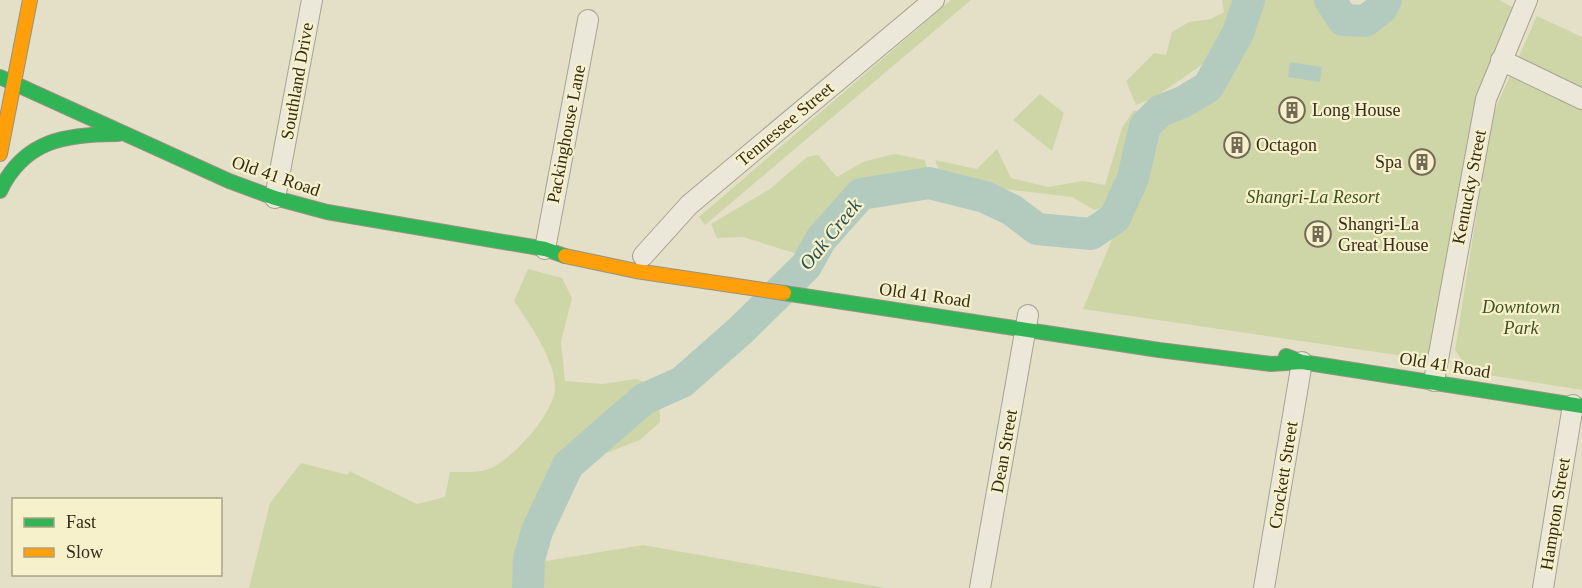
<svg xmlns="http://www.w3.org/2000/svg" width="1582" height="588" viewBox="0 0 1582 588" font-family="'Times New Roman',serif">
	<rect width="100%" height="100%" fill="#e3e0c7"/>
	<path fill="#ced6a8" d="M951,0h20l-266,225 -6,-8z
		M1222,0h24l-6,29 -24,19 -6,11 -56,39 -18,7 -10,-24 28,-28 12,2 6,-23 17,-10 22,-3 13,-7z
		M1254,0h70l16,24c26,1 38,2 50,-24h109l15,8 -37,91 -42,247 -11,13 -341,-50 55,-132 9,-47 24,-17 44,-23 31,-59z
		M1537,16l45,21v353l-112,-18 -15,-22 37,-234z
		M1040,94l24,19 -12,38 -39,-31z
		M1143,110l-10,46 -22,50 -17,4 -22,-13 -66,-8 -64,-12 -7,-17 42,9 20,-20 14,29 37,9 35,-6 22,4 17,-57 11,-17z
		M894,154l31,6 2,10c-19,19 -56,10 -78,27 -13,9 -35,45 -45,59l-61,-19 -26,1 -6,-14 59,-35 37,-32 11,-2 19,22 26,-15z
		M528,269l34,9 10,20 -11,44 4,39 38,3 33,-5 23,8 1,35 -20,18 -65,25 -21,23 -14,44 6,29 97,-16 242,43h-636l21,-85 31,-40 47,12 1,-4 68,33 28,-7 5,-25c12,0 24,1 36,-2 25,-8 68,-56 69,-82 0,-29 -26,-65 -41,-87z"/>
	<path fill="#b3cabf" d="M1290,62l32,5 -2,15 -32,-5z"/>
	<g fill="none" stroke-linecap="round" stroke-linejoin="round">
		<path stroke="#b3cabf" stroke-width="32" d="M1330,0l13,20 22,1 16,-12 5,-9
			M528,588l1,-29 8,-28 31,-66 76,-66 38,-17 59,-52 65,-64 15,-27 40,-45 68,-11 56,14 27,13 25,19 54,5 24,-16 18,-40 12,-52 15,-15 23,-9 25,-15 30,-54 11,-33"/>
		<g stroke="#a7a391" stroke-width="22">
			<path id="street" d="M1501,60l81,39
				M275,198l37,-198
				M545,249l43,-229
				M643,256l46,-51 245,-205
				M1434,381l52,-282 41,-99
				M980,588l48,-273
				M1264,588l38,-226
				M1543,588l30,-183"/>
		</g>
		<g stroke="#979281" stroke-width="16">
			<path id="fast" d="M0,77l229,104 46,17 52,14 218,37 20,7
				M0,191c24,-51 66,-57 118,-57
				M784,293l375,57 112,14 31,-2
				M1286,356l16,6 280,44"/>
		</g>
		<g stroke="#979281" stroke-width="16">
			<path id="slow" d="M0,154l30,-154
				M565,256l71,15 148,22"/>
		</g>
		<use href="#street" stroke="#ebe8d9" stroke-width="20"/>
		<use href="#fast" stroke="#30b455" stroke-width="14"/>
		<use href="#slow" stroke="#ff9f0a" stroke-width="14"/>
	</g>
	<defs>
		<g id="building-ring" transform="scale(1.35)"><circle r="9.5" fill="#f6f1ca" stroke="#726a57" stroke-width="1.5"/><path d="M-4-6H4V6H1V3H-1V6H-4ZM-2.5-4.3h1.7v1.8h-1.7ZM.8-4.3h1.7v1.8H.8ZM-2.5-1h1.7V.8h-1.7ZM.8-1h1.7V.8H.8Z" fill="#726a57"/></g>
	</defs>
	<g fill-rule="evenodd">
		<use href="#building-ring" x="1292" y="110"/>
		<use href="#building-ring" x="1237" y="145"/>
		<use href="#building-ring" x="1422" y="162"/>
		<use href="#building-ring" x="1318" y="234"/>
	</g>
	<g text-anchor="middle" stroke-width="4.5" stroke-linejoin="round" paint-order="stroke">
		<g font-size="18" fill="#352b1a" stroke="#f6f1ca">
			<text transform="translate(297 81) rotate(-80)" y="6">Southland Drive</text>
			<text transform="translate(785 124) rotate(-40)" y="6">Tennessee Street</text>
			<text transform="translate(566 134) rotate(-79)" y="6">Packinghouse Lane</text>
			<text transform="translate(276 176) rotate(19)" y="6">Old 41 Road</text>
			<text transform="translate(1469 187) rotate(-79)" y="6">Kentucky Street</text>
			<text transform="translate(925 295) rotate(8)" y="6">Old 41 Road</text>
			<text transform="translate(1445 365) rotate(9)" y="6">Old 41 Road</text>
			<text transform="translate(1004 451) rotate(-80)" y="6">Dean Street</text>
			<text transform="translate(1283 475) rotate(-81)" y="6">Crockett Street</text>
			<text transform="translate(1555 514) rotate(-81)" y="6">Hampton Street</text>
		</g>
		<g font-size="18" fill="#352b1a" stroke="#f6f1ca" text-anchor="start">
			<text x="1312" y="116">Long House</text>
			<text x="1256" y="151">Octagon</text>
			<text x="1402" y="168" text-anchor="end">Spa</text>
			<text x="1338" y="230">Shangri-La<tspan x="1338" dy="21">Great House</tspan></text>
		</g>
		<g font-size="18" font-style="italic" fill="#3d5220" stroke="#f6f1ca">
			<text x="1313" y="203">Shangri-La Resort</text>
			<text x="1521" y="313">Downtown<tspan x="1521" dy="21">Park</tspan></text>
		</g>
		<g font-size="20" font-style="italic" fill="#285155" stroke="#f6f1ca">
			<text transform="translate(830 234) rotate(-51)" y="7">Oak Creek</text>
		</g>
	</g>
	<rect x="12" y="498" width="210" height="78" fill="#f6f1ca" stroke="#a9a284" stroke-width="1.5"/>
	<rect x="24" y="518" width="30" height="9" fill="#30b455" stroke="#a9a284" stroke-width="1.5"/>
	<text x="66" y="528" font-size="18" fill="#352b1a">Fast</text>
	<rect x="24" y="548" width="30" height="9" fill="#ff9f0a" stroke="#a9a284" stroke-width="1.5"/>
	<text x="66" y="558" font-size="18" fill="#352b1a">Slow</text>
</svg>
